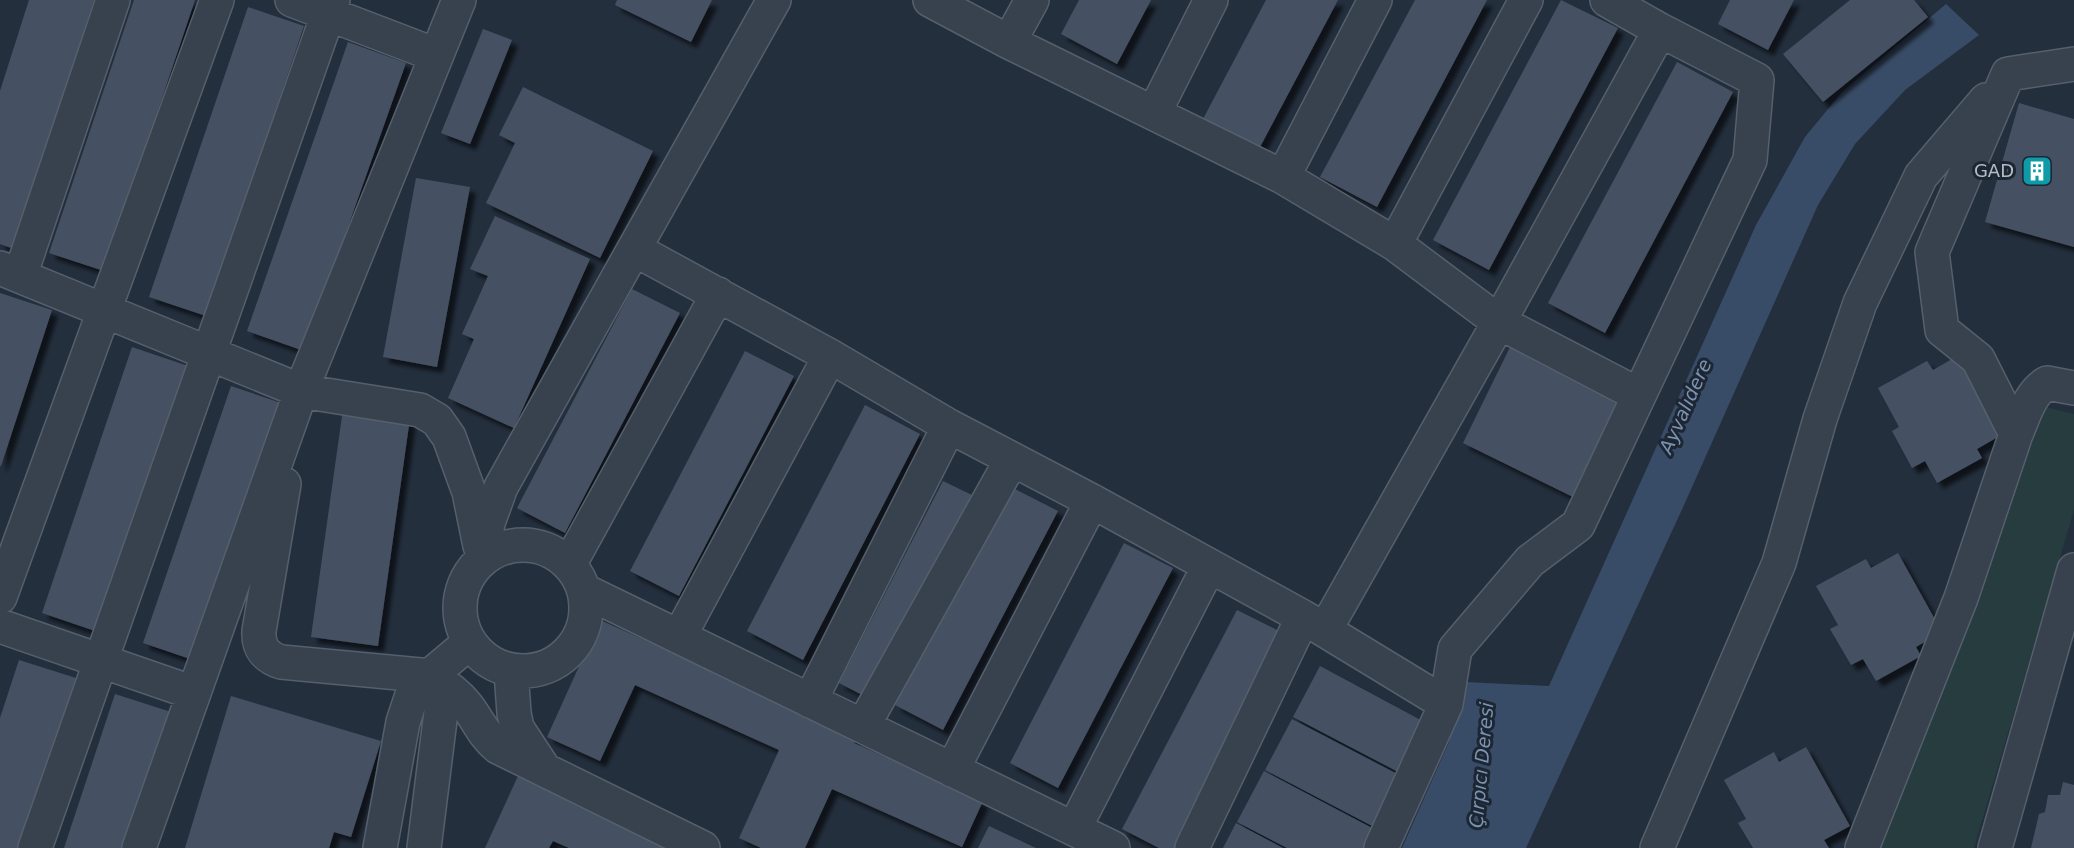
<svg xmlns="http://www.w3.org/2000/svg" width="2074" height="848" viewBox="0 0 2074 848" font-family="'DejaVu Sans',sans-serif">
	<defs>
		<filter id="shadow"><feDropShadow dx="6" dy="6" stdDeviation="2" flood-color="#0009"/></filter>
	</defs>
	<rect width="100%" height="100%" fill="#242f3e"/>
	<path fill="#263c3f" d="M2033,404l41,10v96l-100,338h-121z"/>
	<path fill="#394c67" d="M1946,4l33,31 -74,55 -50,54 -37,61 -134,300 -158,343h-124l47,-106 16,-60 84,4 207,-461 49,-88 37,-45z"/>
	<path fill="#455162" filter="url(#shadow)" d="M29,0h65l-80,249 -14,-5v-153z
		M134,0h61l-91,271 -55,-18z
		M617,0h95l-21,42 -76,-37z
		M1079,0h72l-34,64 -56,-30z
		M1266,0h72l-79,149 -56,-30z
		M1415,0h72l-110,207 -57,-30z
		M1561,0l57,28 -129,242 -56,-30z
		M1730,0h64l-26,50 -50,-26z
		M1850,0h64l14,17 -105,85 -40,-48z
		M248,7l56,19 -98,290 -57,-19z
		M483,29l29,11 -42,104 -29,-11z
		M348,42l58,21 -102,288 -57,-20z
		M1677,62l56,30 -128,241 -57,-30z
		M523,87l130,64 -53,107 -114,-55 29,-60 -16,-8z
		M2019,103l55,16v128l-89,-25z
		M416,178l54,9 -33,180 -54,-10z
		M495,216l95,43 -76,169 -66,-30 26,-59 -12,-5 26,-58 -18,-7z
		M632,289l48,24 -115,220 -48,-25z
		M0,293l52,17 -51,156h-1z
		M1514,339l116,58 -51,103 -116,-57z
		M132,347l56,19 -90,266 -56,-19z
		M745,351l49,25 -115,220 -49,-25z
		M1959,355l44,79 -26,15 5,9 -45,25 -12,-22 -13,7 -20,-37 7,-4 -21,-39 49,-27 6,9z
		M231,386l56,19 -88,257 -56,-19z
		M865,405l55,29 -117,226 -56,-29z
		M343,409l67,9 -32,228 -67,-9z
		M943,481l29,14 -104,203 -29,-15z
		M1009,486l49,25 -115,219 -48,-25z
		M1124,543l49,25 -115,220 -48,-25z
		M1898,553l44,79 -26,15 5,9 -45,25 -13,-22 -12,6 -21,-36 8,-4 -22,-39 50,-27 5,9z
		M1237,610l48,24 -111,214h-15l-37,-19z
		M600,620l258,116 -4,7 129,58 -21,46 -130,-58 -27,59h-44l-22,-10 40,-88 -144,-65 -35,76 -53,-24z
		M19,660l57,18 -56,170h-20v-130z
		M1320,666l110,59 -26,50 -111,-58z
		M115,694l56,18 -45,136h-62z
		M231,696l150,45 -30,96 -17,-5 -5,16h-144z
		M1292,719l111,58 -27,51 -111,-58z
		M1806,747l44,79 -26,14 5,8h-76l-15,-25 8,-4 -22,-39 50,-28 5,10z
		M1264,771l110,58 -10,19h-77l-50,-26z
		M518,776l56,25 106,47h-111l-16,-7 -4,7h-64z
		M2063,782l11,3v63h-43l8,-34 6,-2 3,-17h12z
		M1236,823l47,25h-60z
		M989,826l47,22h-58z"/>
	<g fill="none" stroke-linecap="round" stroke-linejoin="round">
		<g stroke="#565f6c" stroke-width="36">
			<path id="minor" d="M292,0l144,55
				M930,0l79,42 274,135 112,67 104,78 140,73
				M1009,42l23,-42
				M1154,113l57,-113
				M1283,177l92,-177
				M1395,244l131,-244
				M634,249l140,-249
				M0,268l301,123 119,19 17,10 12,17 20,55 11,54
				M20,276l93,-276
				M2016,434c8,-18 13,-40 31,-51l27,5
				M284,484l-25,147c-1,17 7,26 22,31l150,14c13,9 26,17 36,30 11,14 16,29 31,41l205,101
				M460 608a63 63 0 1 1 126 0a63 63 0 1 1-126 0Z
				M482,559l6,-36 13,-36 133,-238 196,107 119,70 143,75 211,116 143,87
				M569,565l149,-271
				M585,591l528,257
				M0,597l217,-597
				M0,626l194,67
				M1325,630l174,-308 161,-292
				M679,637l151,-281
				M511,671l3,42 3,15 27,41
				M810,701l139,-275
				M863,726l149,-267
				M952,770l140,-269
				M1074,829l135,-263
				M35,848l298,-848
				M139,848l162,-457 158,-391
				M380,848l23,-126 9,-27 7,-10 51,-43
				M424,848l18,-144 -2,-11 -9,-17
				M1192,848l111,-231
				M1381,848l65,-144 9,-55 75,-88 48,-36 172,-365 7,-80 -97,-50 -53,-30
				M1657,848l122,-285 41,-144 40,-116 61,-127 65,-76
				M1862,848l99,-250 55,-164 -38,-75 -36,-29 -10,-78 76,-178 66,-10
				M1995,848l79,-278"/>
		</g>
		<use href="#minor" stroke="#38414e" stroke-width="33"/>
	</g>
	<defs>
		<g id="building-square" transform="scale(1.575)"><rect x="-9" y="-9" width="18" height="18" rx="4" fill="#0f9aa8" stroke="#1d2633"/><path d="M-4-6H4V6H1V3H-1V6H-4ZM-2.5-4.3h1.7v1.8h-1.7ZM.8-4.3h1.7v1.8H.8ZM-2.5-1h1.7V.8h-1.7ZM.8-1h1.7V.8H.8Z" fill="#fff"/></g>
	</defs>
	<g fill-rule="evenodd">
		<use href="#building-square" x="2037" y="171"/>
	</g>
	<g text-anchor="middle" stroke-width="6" stroke-linejoin="round" paint-order="stroke">
		<g font-size="18" fill="#b4bcc9" stroke="#1d2633" text-anchor="end">
			<text x="2014" y="177">GAD</text>
		</g>
		<g font-size="19" font-style="italic" fill="#7c92b1" stroke="#1d2633">
			<text transform="translate(1685 406) rotate(-66)" y="7">Ayvalıdere</text>
			<text transform="translate(1481 765) rotate(-85)" y="7">Çırpıcı Deresi</text>
		</g>
	</g>
</svg>
